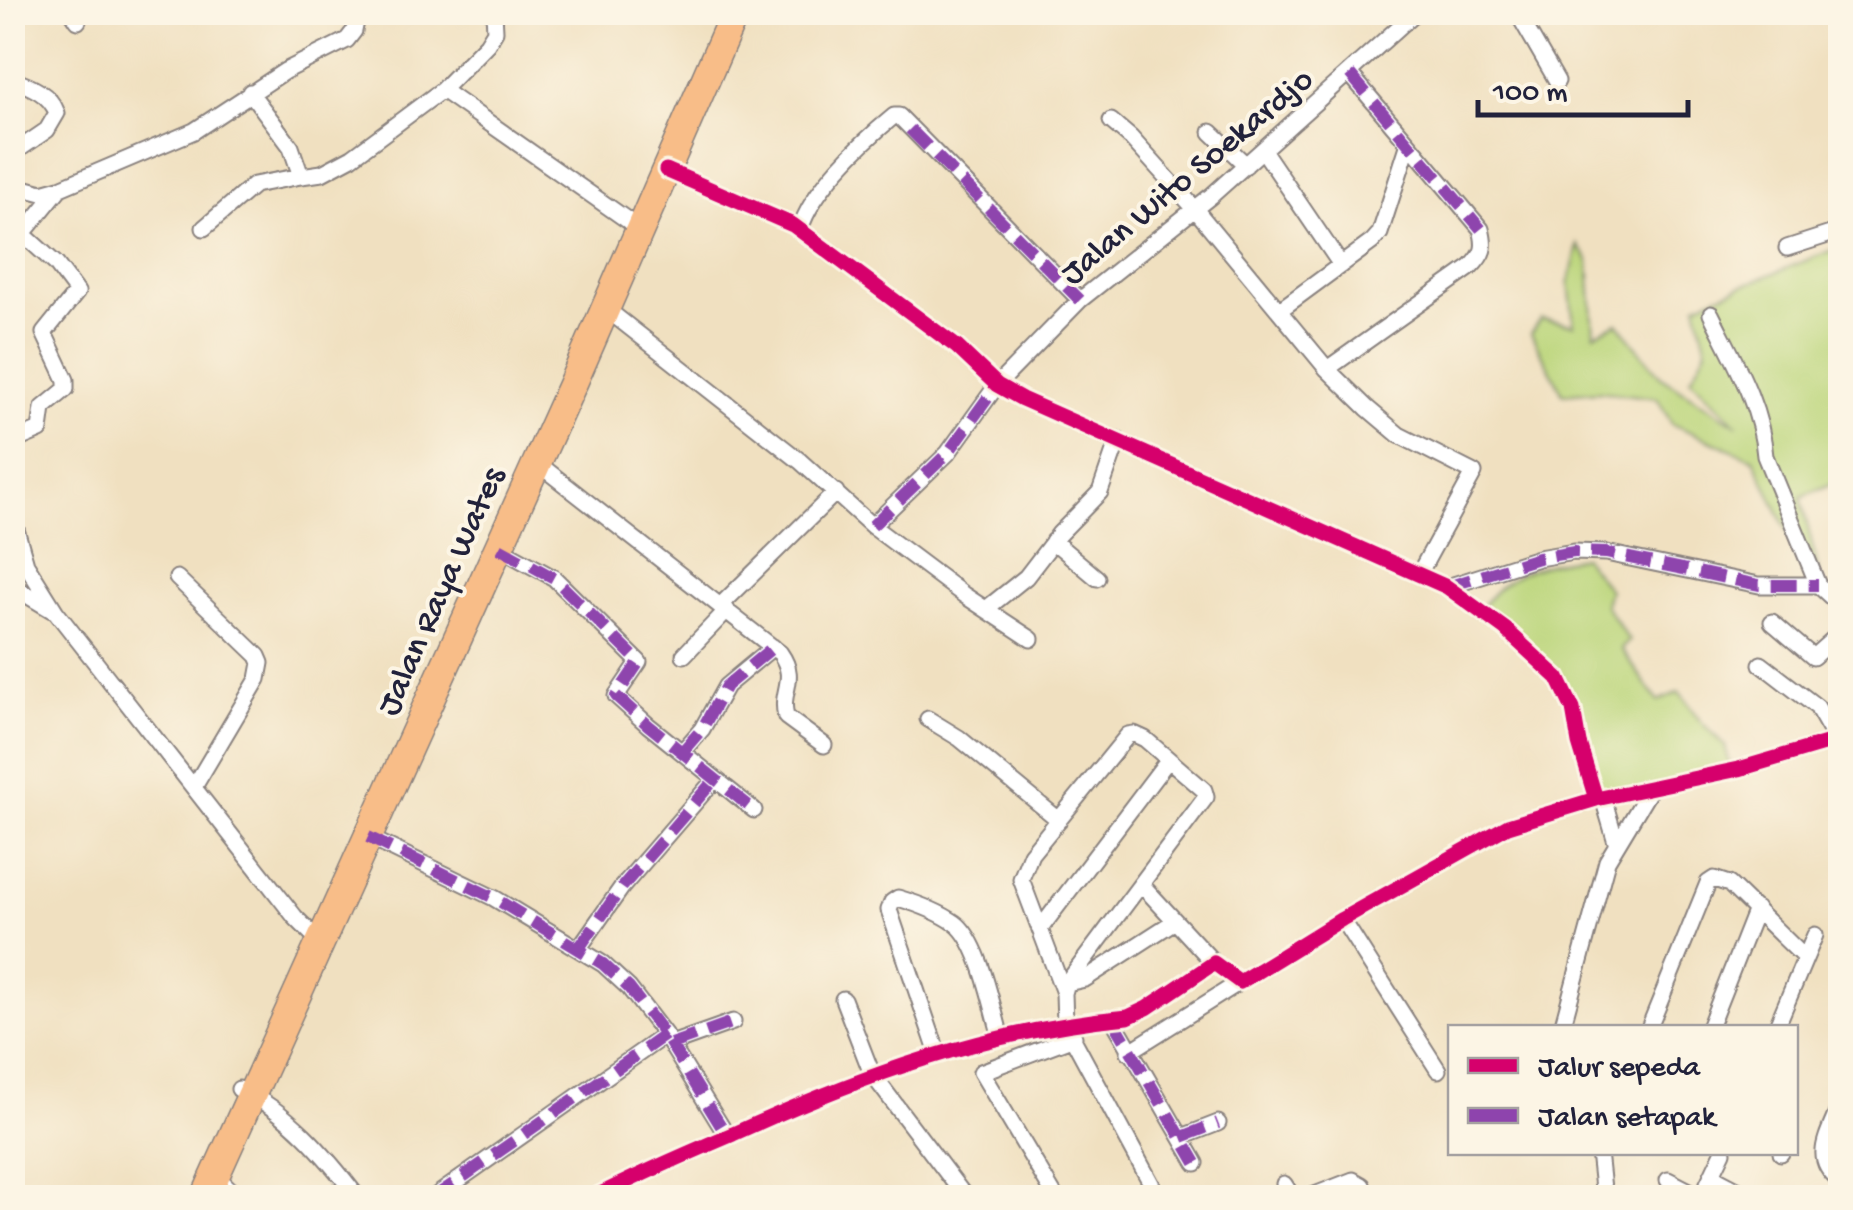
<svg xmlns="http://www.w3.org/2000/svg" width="1853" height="1210" viewBox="0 0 1853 1210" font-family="'Gochi Hand',sans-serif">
	<rect width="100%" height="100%" fill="#fcf5e5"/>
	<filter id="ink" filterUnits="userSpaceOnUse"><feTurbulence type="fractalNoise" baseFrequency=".01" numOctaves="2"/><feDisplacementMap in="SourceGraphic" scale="20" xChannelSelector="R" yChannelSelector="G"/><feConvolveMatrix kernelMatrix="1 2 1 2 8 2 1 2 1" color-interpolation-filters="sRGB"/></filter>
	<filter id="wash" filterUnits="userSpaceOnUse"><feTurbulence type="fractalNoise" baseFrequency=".0048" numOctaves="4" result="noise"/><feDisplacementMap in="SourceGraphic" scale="40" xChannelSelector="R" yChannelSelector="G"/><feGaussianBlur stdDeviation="2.25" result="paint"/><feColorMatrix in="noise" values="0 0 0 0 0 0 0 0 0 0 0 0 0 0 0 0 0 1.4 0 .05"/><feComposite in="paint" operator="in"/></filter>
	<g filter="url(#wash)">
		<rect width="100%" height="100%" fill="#f0e0c0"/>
		<path fill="#bcd67b" stroke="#6f7c5b" stroke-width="2.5" d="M1578,245l11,15 5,74 24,-11 43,54 77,48 -47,-47 16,-29 -11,-45 144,-57v233l-39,17 17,73 -15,-5 -49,-106 -82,-35 -15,-26 -59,-7 -35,3 -32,-60 10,-15 33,6 -5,-42z
			M1583,557l26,33 -4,15 24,36 -8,8 37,52 21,-9 22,30 24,24 7,25 -136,28 -38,-121 -78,-67c21,-38 63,-48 103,-54z"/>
	</g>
	<g filter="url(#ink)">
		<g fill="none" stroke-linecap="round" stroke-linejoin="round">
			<g stroke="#89817e" stroke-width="19">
				<path id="street" d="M72,12l6,9
					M1517,12l40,69
					M12,80c19,6 38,14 45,33l-10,17 -35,24
					M442,90l198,139
					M250,92l41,55 10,29 21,-3 30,-16 90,-67 45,-46 8,-13 -1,-19
					M1111,121l20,17 64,71 132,160 40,39 32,27 75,38 -55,101
					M1211,132l35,33
					M1263,150l78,115
					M666,170l127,55 164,122 40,38 25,14 425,188 58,42 53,49 15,31 6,34 17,56
					M12,185l30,8 18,-5 134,-57 91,-60 62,-31 7,-9 4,-19
					M204,228l50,-43 47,-9
					M800,230c12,-41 61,-87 94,-114h5l181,184
					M12,247l48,-59
					M1787,248l53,-17
					M605,308l195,153 72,65 92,69 67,44
					M1281,309l91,-67 8,-9 28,-87
					M1711,314c22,45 50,91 54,142l53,129 22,20
					M1327,369l144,-102c13,-13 15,-20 10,-38l-131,-155
					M12,442l28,-12 3,-22 23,-19v-9l-22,-47 33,-41 -21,-28 -33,-30
					M536,462l244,191c19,27 -1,37 6,64l38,28
					M12,515l14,49 30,48 239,305 16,16
					M872,526l76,-73 49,-68 83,-85 131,-104 205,-184
					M1053,541l44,37
					M499,548l55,30 85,84 -23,34 32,29 106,85
					M177,578l81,78 3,7 -3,16 -64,108
					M12,586l40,24
					M1447,587l91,-29 36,-6 32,1 153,32h59
					M721,605l115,-113
					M986,609l40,-32 33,-43 41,-42 18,-52
					M1772,622l41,35 27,-24
					M684,655l43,-45
					M1761,664l56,43 19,33
					M928,719l31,19 100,82
					M682,752l20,-23 24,-43 47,-39
					M1603,798l13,44
					M368,837l126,61 109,66 26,24 36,47 62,101
					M1141,884l73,79
					M1342,919l96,151
					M1040,929l128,-169
					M579,948l43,-61 93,-108
					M1067,983l18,-4 90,-58
					M1064,993l3,-10 139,-186 -2,-7 -59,-51 -11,-5 -6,1 -97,119 -10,25 43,114 1,31 94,174
					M843,999l29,75 94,124
					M1112,1018l84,145
					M1562,1028l45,-167 44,-73
					M1649,1028l59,-145 6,-4 15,5 76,74
					M1709,1028l47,-119
					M1776,1028l39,-93
					M671,1044l62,-22
					M1129,1052l111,-70
					M938,1054l-49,-144 3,-8 6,-4c20,6 40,13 57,25 25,18 37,84 46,114
					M239,1089c47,20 88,68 119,109
					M1840,1105c-11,30 -30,53 0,76
					M1182,1137l36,-14
					M1599,1152l5,46
					M1781,1152v1
					M216,1176l23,22
					M1712,1176l42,22
					M1668,1180l33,17
					M1284,1184l9,14
					M433,1198l232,-163
					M593,1198c46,-24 93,-44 140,-64 128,-58 253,-104 395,-117l19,-9 67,-45 26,19 102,-63 166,-93 88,-27 143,-30 101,-30
					M1056,1198l-75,-126 93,-35
					M1307,1198l46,-18 9,5 5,13
					M1701,1198l22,-46"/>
			</g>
			<g stroke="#89817e" stroke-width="31">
				<path id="highway" d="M205,1198l367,-813 163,-373"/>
			</g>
			<use href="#street" stroke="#fff" stroke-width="15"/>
			<use href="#highway" stroke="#f8bd88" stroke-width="28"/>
			<path stroke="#8e44ad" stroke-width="12" stroke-dasharray="25 12" stroke-linecap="butt" d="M1350,74l131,155
				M910,129l170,171
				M872,526l76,-73 49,-68
				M499,548l55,30 85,84 -23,34 32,29 106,85
				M1447,587l91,-29 36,-6 32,1 153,32h59
				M682,752l20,-23 24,-43 47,-39
				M368,837l126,61 109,66 26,24 36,47 62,101
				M579,948l43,-61 93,-108
				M1112,1018l84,145
				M671,1044l62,-22
				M1182,1137l36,-14
				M433,1198l232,-163"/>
			<g stroke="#fcf5e5" stroke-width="21">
				<path id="cycleway" d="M666,170l127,55 164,122 40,38 25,14 425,188 58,42 53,49 15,31 6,34 17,56
					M593,1198c46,-24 93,-44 140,-64 128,-58 253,-104 395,-117l19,-9 67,-45 26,19 102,-63 166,-93 88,-27 143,-30 101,-30"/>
			</g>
			<use href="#cycleway" stroke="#d6006c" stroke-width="15"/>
		</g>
	</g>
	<g text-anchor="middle" stroke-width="8" stroke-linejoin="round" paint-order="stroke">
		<g font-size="35" fill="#22223b" stroke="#fcf5e5">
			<text transform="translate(1185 174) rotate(-40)" y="12">Jalan Wito Soekardjo</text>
			<text transform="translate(438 590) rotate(-66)" y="12">Jalan Raya Wates</text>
		</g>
	</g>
	<rect width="1853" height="1210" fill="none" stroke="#fcf5e5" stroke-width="50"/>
	<rect x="1448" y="1025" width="350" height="130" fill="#fcf5e5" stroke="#a5a1a1" stroke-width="2.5"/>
	<rect x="1468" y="1058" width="50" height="15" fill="#d6006c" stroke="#a5a1a1" stroke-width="2.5"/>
	<text x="1538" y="1075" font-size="30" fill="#22223b">Jalur sepeda</text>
	<rect x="1468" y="1108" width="50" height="15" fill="#8e44ad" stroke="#a5a1a1" stroke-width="2.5"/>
	<text x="1538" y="1125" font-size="30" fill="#22223b">Jalan setapak</text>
	<path d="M1478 100v15h210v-15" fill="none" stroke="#22223b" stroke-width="5"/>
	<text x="1493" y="100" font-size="30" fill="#22223b" stroke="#fcf5e5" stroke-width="8" paint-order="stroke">100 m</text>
</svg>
